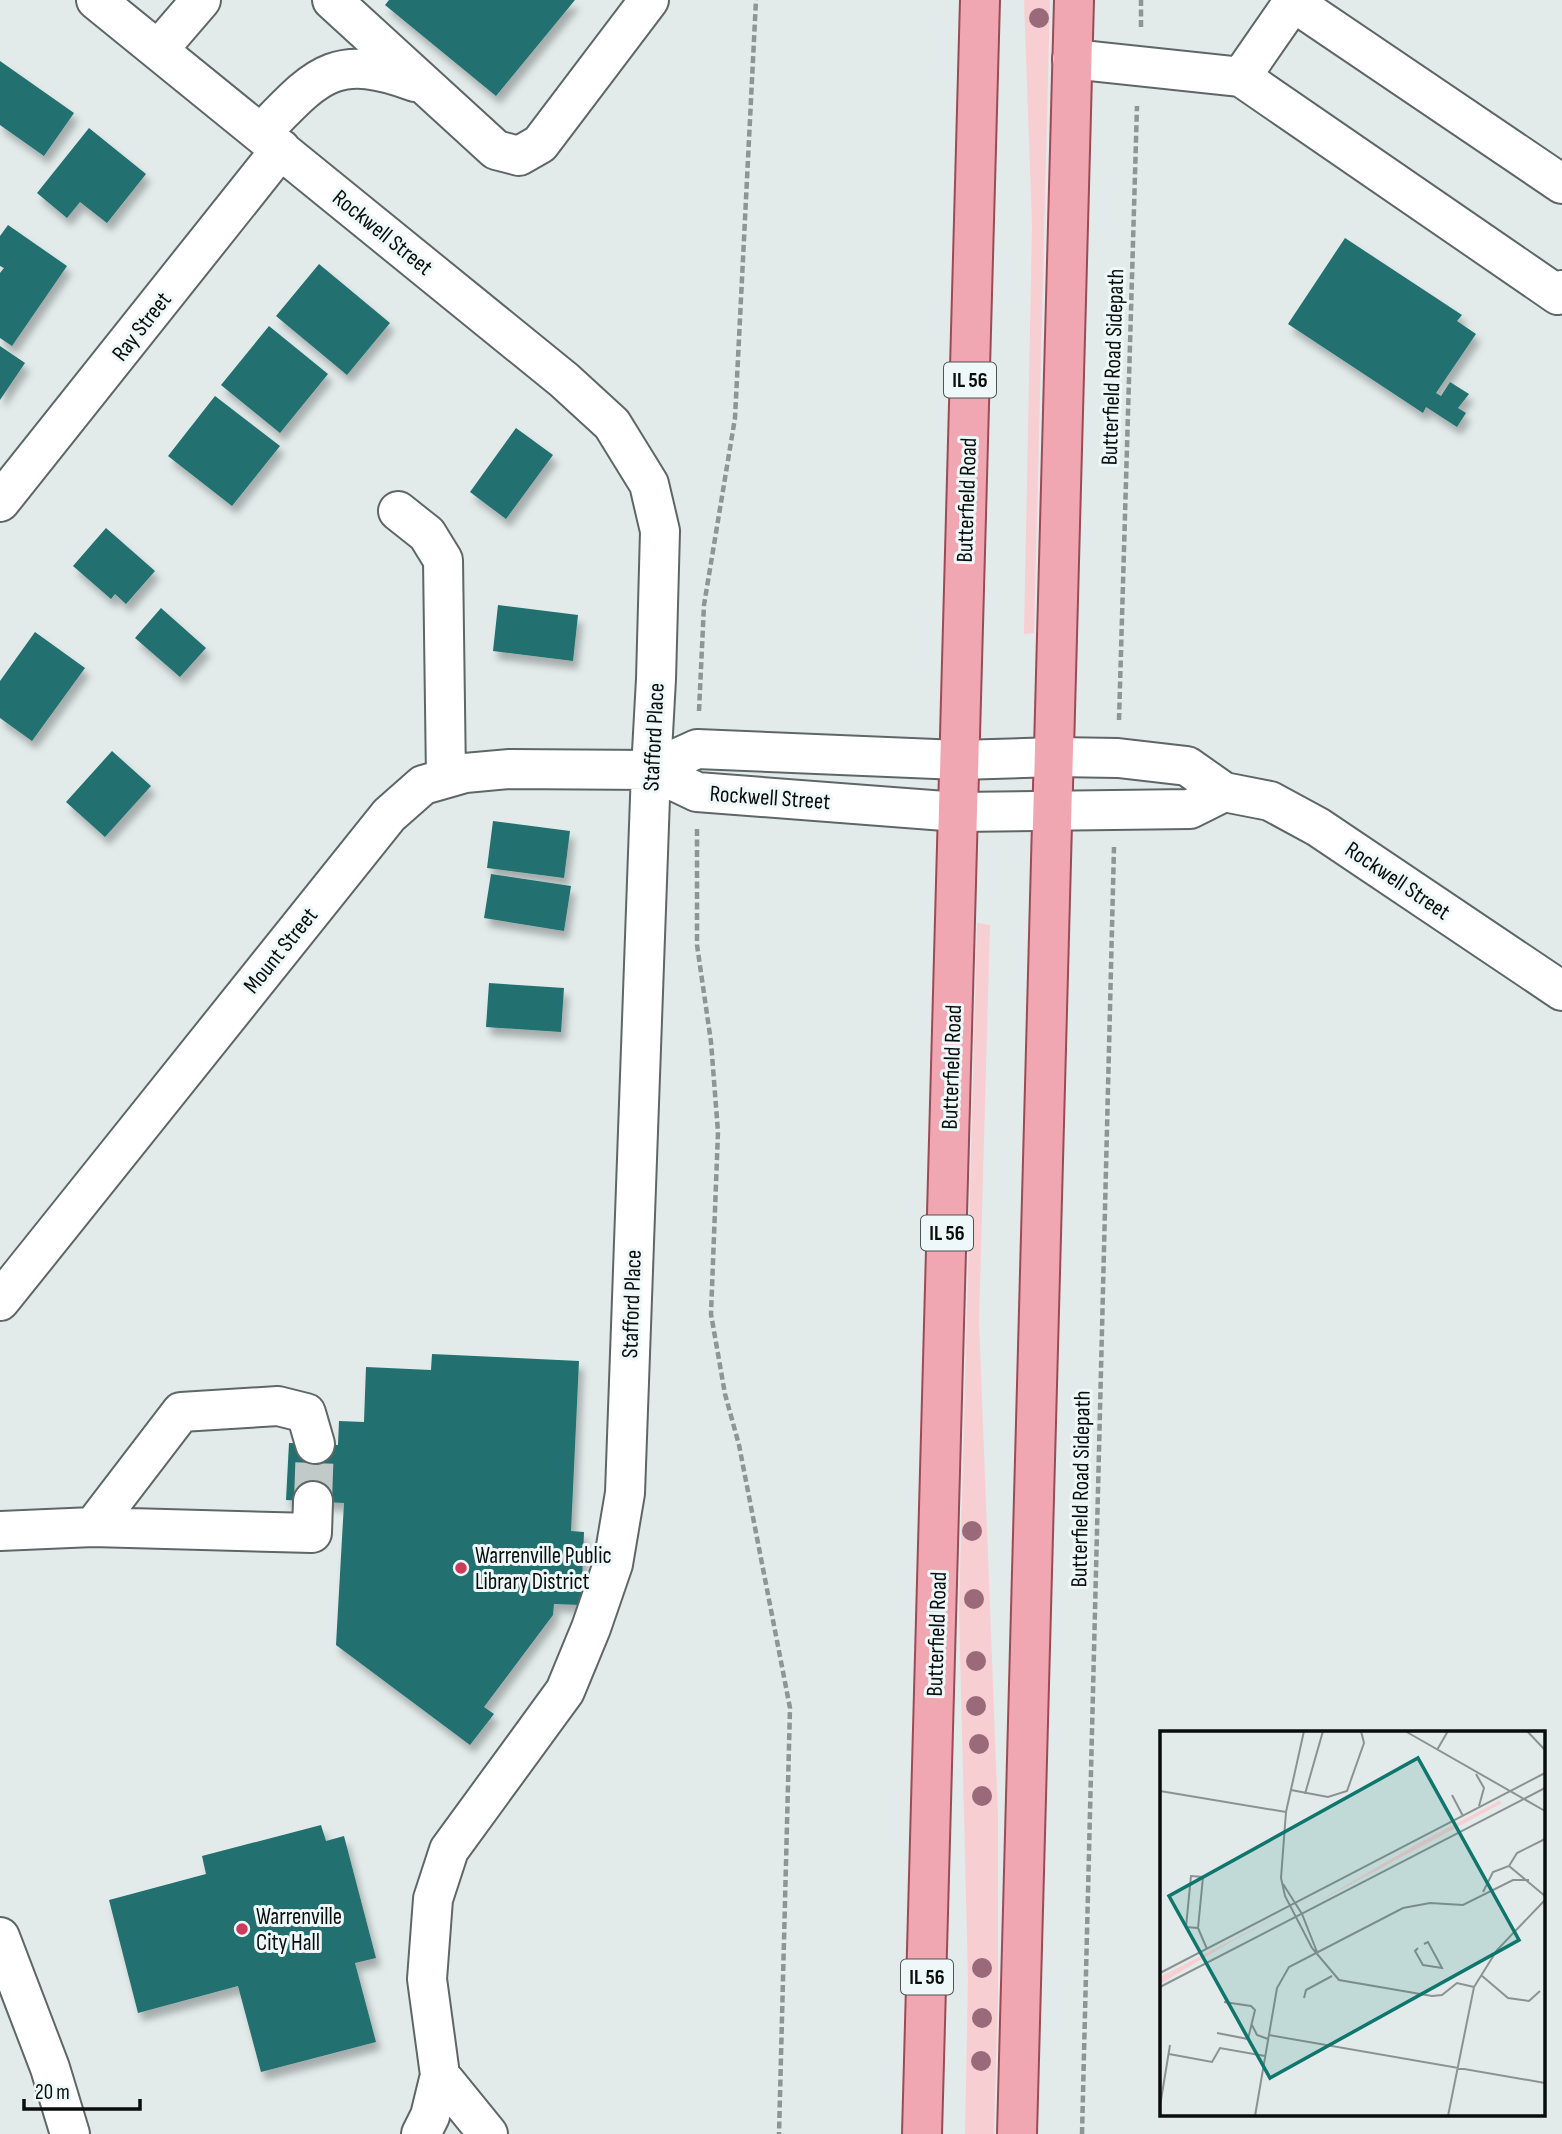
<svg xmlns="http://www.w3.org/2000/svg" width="1562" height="2134" viewBox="0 0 1562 2134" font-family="'Sofia Sans Condensed',sans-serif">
	<defs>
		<filter id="shadow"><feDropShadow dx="4.5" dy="8" stdDeviation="3.5" flood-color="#0004"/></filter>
	</defs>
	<rect width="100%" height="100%" fill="#e2ebea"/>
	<path fill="#f7cfd2" d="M1024,0h26l-16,633 -10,1 8,-408z
		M977,923l13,2 -11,396 19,495v177l-4,141h-29l3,-155 -9,-368z"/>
	<path fill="#207170" filter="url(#shadow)" d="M389,0h186l-79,96 -111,-91z
		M0,61l74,52 -30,43 -44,-31z
		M89,128l57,46 -39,49 -27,-21 -13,16 -30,-25z
		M8,225l59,41 -55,80 -12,-8v-65l4,-5 -4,-2v-30z
		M1345,238l117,77 -5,6 19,13 -40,59 5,3 9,-14 19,12 -11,14 8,5 -9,14 -31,-20 -3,6 -135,-89z
		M319,264l71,59 -43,52 -71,-59z
		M269,326l59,48 -48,59 -59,-48z
		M0,346l25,17 -25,37z
		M215,396l65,50 -48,60 -64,-50z
		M516,428l37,27 -47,64 -36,-27z
		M106,528l49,43 -29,33 -11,-10 -4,5 -38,-33z
		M498,605l80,10 -5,46 -80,-10z
		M161,608l45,40 -26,29 -45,-39z
		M35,632l50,36 -53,73 -32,-23v-37z
		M112,751l39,35 -46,51 -39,-35z
		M493,821l77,10 -6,47 -77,-10z
		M491,874l80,12 -7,45 -80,-13z
		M489,983l75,5 -3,44 -75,-5z
		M432,1354l147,7 -8,170 13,1 -3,73 -27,-1 -1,11 -69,92 10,7 -24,31 -134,-100 8,-142 -58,-3 3,-57 49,2 1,-24 25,1 2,-55 65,3z
		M321,1825l5,16 18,-5 32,122 -21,5 21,79 -115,30 -23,-86 -100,27 -29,-113 97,-26 -4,-18z"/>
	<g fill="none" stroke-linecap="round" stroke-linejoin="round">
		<path stroke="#c2cac9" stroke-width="38" stroke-dasharray="38 19" stroke-linecap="butt" d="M313,1501l2,-57"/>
		<g stroke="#5e6666" stroke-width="42">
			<path id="minor" d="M96,0l468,380 48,44 37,60 11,47 -4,148 -5,91 -26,723 -12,71 -22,64 -26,63 -116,159 -16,49 -6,80 13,96 -10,41 -9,18
				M332,0l164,150 23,6 21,-12 109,-144
				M158,50l43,-50
				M1072,59l169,18 317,218 4,-5
				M1241,77l52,-75 269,182
				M261,133c55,-56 72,-82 154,-51
				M0,502l281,-353
				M398,511l29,23 16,26 3,218
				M651,770l46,22 261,20 232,-3 34,-17
				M0,1301l389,-486 34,-30 42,-12 45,-4 141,1 46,-21 262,11 96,-3 63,1 69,8 37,26 46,9 48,26 244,164
				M313,1501l-1,32 -219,-6 88,-115 97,-6 28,7 9,31
				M0,1531l93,-4
				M0,1937l50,131 20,66
				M440,2075l48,59"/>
		</g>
		<g stroke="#9a4b56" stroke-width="42">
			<path id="major" d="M922,2134l58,-2134
				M1017,2134l57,-2134"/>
		</g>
		<path stroke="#8e9594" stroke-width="4.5" stroke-dasharray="7 3.5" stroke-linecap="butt" d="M1141,27v-27
			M699,711l5,-106 31,-187 21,-418
			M1119,720l18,-614
			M697,829v116l14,97 7,90 -7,182 14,80 14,51 51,263 -11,426
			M1082,2134l32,-1287"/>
		<use href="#minor" stroke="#fff" stroke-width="38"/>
		<use href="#major" stroke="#f1a7b2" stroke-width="38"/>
	</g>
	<g fill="#9b6a7a">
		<circle cx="1039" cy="18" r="10"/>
		<circle cx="972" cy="1531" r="10"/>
		<circle cx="974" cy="1599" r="10"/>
		<circle cx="976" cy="1661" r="10"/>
		<circle cx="976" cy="1706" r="10"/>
		<circle cx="979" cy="1744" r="10"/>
		<circle cx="982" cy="1796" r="10"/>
		<circle cx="982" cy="1968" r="10"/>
		<circle cx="982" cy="2018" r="10"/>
		<circle cx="981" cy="2061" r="10"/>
	</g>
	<g fill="#cc3c5a" stroke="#eff8f8" stroke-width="2.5">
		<circle cx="461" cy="1568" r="7"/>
		<circle cx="242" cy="1929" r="7"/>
	</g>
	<g text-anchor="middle" stroke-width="6" stroke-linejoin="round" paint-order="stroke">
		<g fill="#eff8f8" stroke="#4f5454" stroke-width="2">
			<rect x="944" y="362.5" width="52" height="35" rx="5"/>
			<rect x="921" y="1215.5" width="52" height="35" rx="5"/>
			<rect x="901" y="1959.5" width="52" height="35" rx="5"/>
		</g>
		<g font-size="21" font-weight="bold" fill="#0a0d0d">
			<text x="970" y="387">IL 56</text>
			<text x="947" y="1240">IL 56</text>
			<text x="927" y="1984">IL 56</text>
		</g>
		<g font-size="23" fill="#0a0d0d" stroke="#eff8f8">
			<text transform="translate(383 232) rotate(39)" y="8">Rockwell Street</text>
			<text transform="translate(141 326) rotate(-52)" y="8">Ray Street</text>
			<text transform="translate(1112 367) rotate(-88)" y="8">Butterfield Road Sidepath</text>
			<text transform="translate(966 500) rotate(-88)" y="8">Butterfield Road</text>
			<text transform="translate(653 737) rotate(-87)" y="8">Stafford Place</text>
			<text transform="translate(770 797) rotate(4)" y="8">Rockwell Street</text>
			<text transform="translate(1398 880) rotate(34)" y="8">Rockwell Street</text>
			<text transform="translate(280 950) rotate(-51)" y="8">Mount Street</text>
			<text transform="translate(951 1067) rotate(-88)" y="8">Butterfield Road</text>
			<text transform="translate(631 1304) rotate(-88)" y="8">Stafford Place</text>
			<text transform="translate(1080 1489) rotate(-89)" y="8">Butterfield Road Sidepath</text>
			<text transform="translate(936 1634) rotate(-88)" y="8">Butterfield Road</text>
		</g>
		<g font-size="23" fill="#0a0d0d" stroke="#eff8f8" text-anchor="start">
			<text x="475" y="1563">Warrenville Public<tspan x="475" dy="26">Library District</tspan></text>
			<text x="256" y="1924">Warrenville<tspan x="256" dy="26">City Hall</tspan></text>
		</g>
	</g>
	<g transform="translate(1160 1731)">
		<rect width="385" height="385" fill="#e2ebea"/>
		<path d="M339,70l3,2 -188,101 103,-60zM117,186l-48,26 -69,41v-7z" fill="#f7cfd2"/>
		<path fill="none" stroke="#8c9292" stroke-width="2" d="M144,0l-18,81 -5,66 4,18 27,52 27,32 93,16 10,-1 15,-12 17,4M245,0l140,80M367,0l18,19M277,19l11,-19M316,43l8,14 -5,18M131,59l37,7 19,-6 17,-48 -3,-12M0,60l126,21M145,63l18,-63M292,64l11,21M349,135l36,30M123,153l19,30 15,38M323,161l10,-20 16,-6 8,-13 28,-14M38,197l-12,-1 5,-51 12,1 -5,51 9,21M258,217l-3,3 8,14 19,3 -14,-26 -4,2M0,242l385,-200M321,244l27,23 21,3 11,-10M0,256l385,-199M144,267l2,-8 26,-14M92,294l5,10 11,4M57,302l31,6 7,-29 -4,-4 -27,-4M109,304l276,48M9,323l43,8 8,-14 45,8M0,375l10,-61M95,385l22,-128 12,-21 114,-59 27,-5 33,2 50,-25h16M288,385l26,-129 23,-37 48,-50"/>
		<path fill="#0f766e" fill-opacity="0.15" stroke="#0f766e" stroke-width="3.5" d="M258,27l101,182 -249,138 -101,-182z"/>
		<rect width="385" height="385" fill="none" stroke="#0a0d0d" stroke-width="3.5"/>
	</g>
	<path d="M24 2099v10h116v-10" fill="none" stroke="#0a0d0d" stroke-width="3.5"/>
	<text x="35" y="2099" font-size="21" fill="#0a0d0d" stroke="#eff8f8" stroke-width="5" paint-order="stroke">20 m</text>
</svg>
